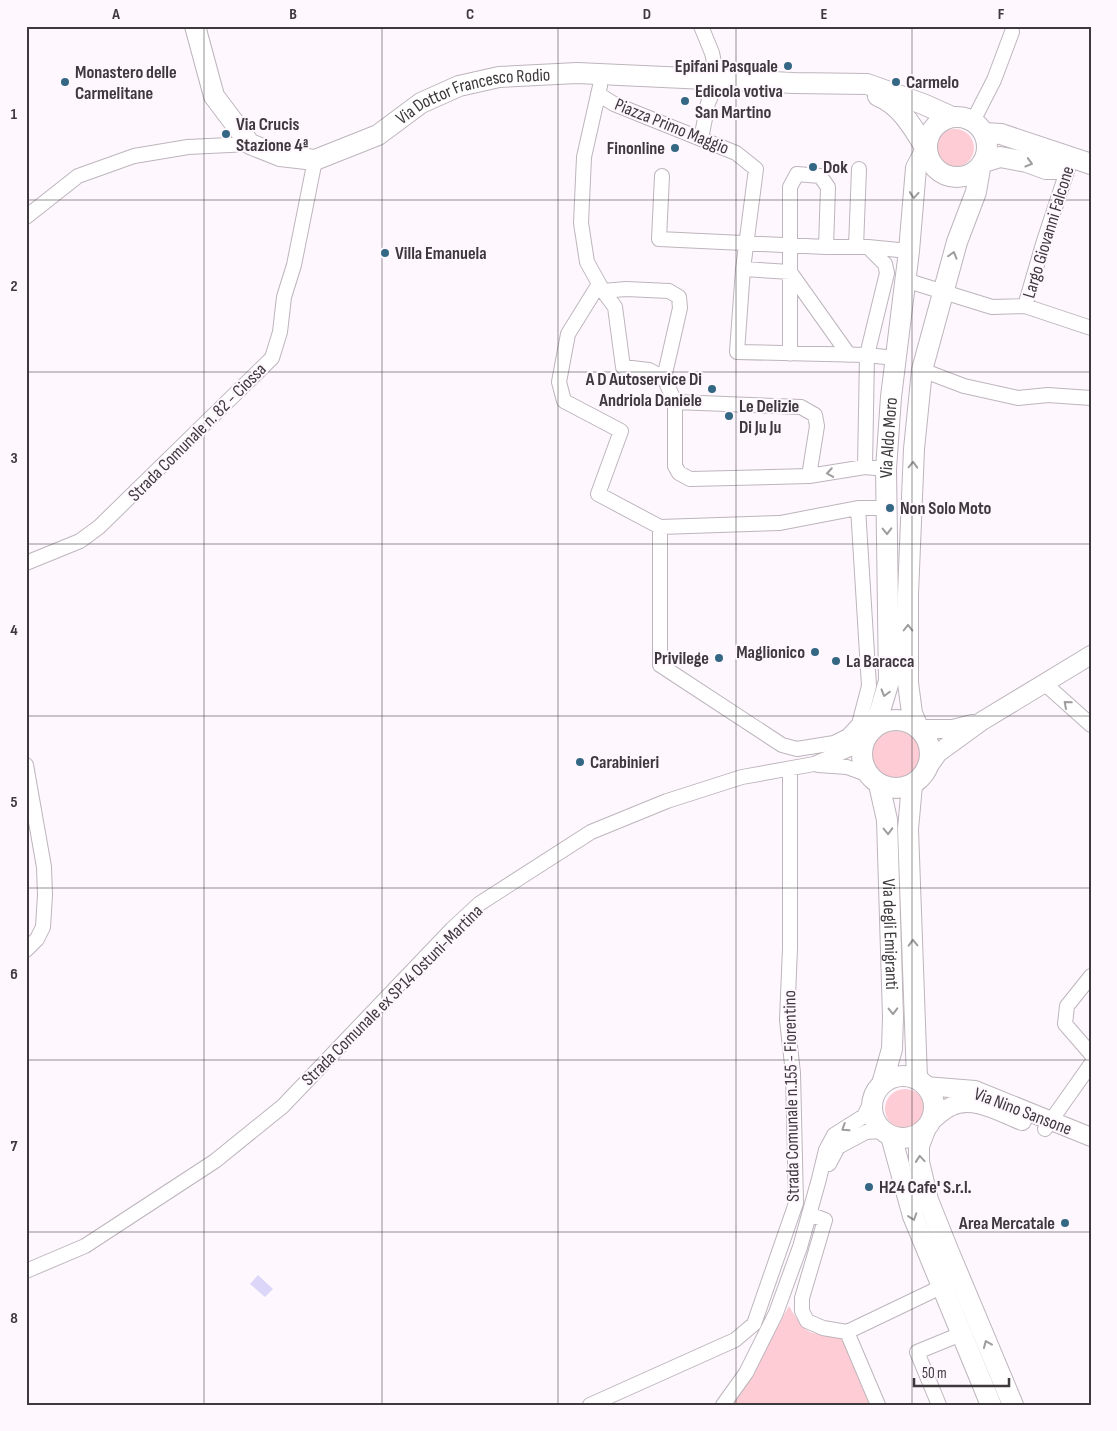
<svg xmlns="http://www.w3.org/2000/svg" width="1117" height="1431" viewBox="0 0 1117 1431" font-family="'Sofia Sans Condensed',sans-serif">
	<rect width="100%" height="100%" fill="#fff7fe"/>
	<path fill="#fdccd4" d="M936 148a19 19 0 1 1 38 0a19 19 0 1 1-38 0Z
		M872 755a24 24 0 1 1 48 0a24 24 0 1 1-48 0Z
		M885 1109a20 20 0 1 1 40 0a20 20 0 1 1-40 0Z
		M789,1306c18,31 19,28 54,29l29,70h-142l27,-41z"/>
	<path fill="#dcd7f9" d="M258,1275l15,14 -8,8 -15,-13z"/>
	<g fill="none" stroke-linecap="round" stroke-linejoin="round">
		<g stroke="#bdb5bc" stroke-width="16">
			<path id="minor" d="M600,86l-16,71 -3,66 6,39 16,29 12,16 8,60 26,3 15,8
				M598,94l16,10 122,49 20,16 -13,100 -6,83 130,3 28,3
				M973,121l21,-41 18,-48
				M701,139l7,-36 10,-23 -6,-27 -11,-27
				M662,176l-3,63 167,8h42l41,4
				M26,217l52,-41 56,-20 54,-9 62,-3
				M856,247l3,-78
				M743,269l47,3 59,83
				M905,280l87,27 33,-1 66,22
				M599,284l-31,50 -9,48 5,19 57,30 -23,63 62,33 120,-4 78,-15h29
				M603,291l23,-2 43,2 10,6 1,11 -16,70
				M1025,306l18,-62 28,-85
				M790,354v-167l7,-13 23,2 8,11 -2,60
				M922,370l42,16 54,12 30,-3 43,3
				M664,378l11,24v64l4,7 11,6 119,-3 56,-9 21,2
				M675,402l126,5 14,8 2,11 -8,50
				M865,467l2,-112 20,-82 -2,-9 -17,-17
				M660,527v138l122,80 15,4 37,-6 14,-7 11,-12 10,-38 -11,-178
				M26,563l54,-22 19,-14 173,-169 8,-26 4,-35 10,-32 21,-105
				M1044,683l47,42
				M26,765l18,102 1,28 -2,32 -6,12 -11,11
				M818,765l29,2 22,8
				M1091,976l-24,30 -2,18 26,30
				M1045,1129l46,-65
				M829,1164l9,-17 28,-15 17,-1
				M809,1214l16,6 -23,78v13l5,10 16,7 24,4 94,-45
				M26,1271l59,-25 130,-85 68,-55 169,-177 27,-25 112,-72 76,-31 75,-24 72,-13 50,-21
				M847,1332l31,73
				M590,1405l145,-65 19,-16 42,-121 -3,-130 -6,-53 3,-72v-179
				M723,1405l23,-32 30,-60 24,-66 19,-68 7,-29 8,-15 30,-19 12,-24
				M939,1405l-22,-53 44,-18"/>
		</g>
		<g stroke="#bdb5bc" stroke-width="20">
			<path id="tertiary" d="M920,729h33l19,-5
				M928,767l10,-14 44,-32 109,-66
				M925,1086l50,4 116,47
				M931,1121c6,-4 12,-11 19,-14 23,-12 51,6 72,14"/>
		</g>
		<g stroke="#bdb5bc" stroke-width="22">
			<g id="secondary">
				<path id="s1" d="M195,26l19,70 36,48 30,12 35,4 63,-25 43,-32 38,-17 40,-9 78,-4 217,10 73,1 56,20 29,13"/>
				<circle cx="957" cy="147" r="30"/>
				<path d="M984,133l17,1 90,30"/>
				<path d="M984,162l16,-5 27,5 19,7h12l13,-11"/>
				<circle cx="896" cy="754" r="34"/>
				<path d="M918,728l-6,-15 -4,-30v-89l6,-145 8,-79 35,-128 19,-50 4,-24"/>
				<path id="s2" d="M873,729l7,-18 9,-30 -3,-212 5,-72 18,-146 7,-83 10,-19c-12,-20 -25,-44 -48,-53"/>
				<path id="s3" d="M879,784l8,36 6,197 -1,32 -10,35"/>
				<path d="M912,785l-4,44 9,250"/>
				<circle cx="903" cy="1107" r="31"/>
				<path d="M925,1130l-6,16v16l9,38 20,50 65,155"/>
				<path d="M891,1136l22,80 78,189"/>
			</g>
		</g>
		<use href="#minor" stroke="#fff" stroke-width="14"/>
		<use href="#tertiary" stroke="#fff" stroke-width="18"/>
		<use href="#secondary" stroke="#fff" stroke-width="20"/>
	</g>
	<defs><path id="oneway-chevron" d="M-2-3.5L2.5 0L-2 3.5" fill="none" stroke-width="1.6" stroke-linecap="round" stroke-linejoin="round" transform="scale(1.25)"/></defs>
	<g stroke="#9e9c9e">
		<use href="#oneway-chevron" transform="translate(1029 163) rotate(16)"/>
		<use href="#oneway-chevron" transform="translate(914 195) rotate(95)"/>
		<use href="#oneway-chevron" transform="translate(953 255) rotate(-74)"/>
		<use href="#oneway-chevron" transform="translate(913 465) rotate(-88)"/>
		<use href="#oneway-chevron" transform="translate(830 473) rotate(171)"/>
		<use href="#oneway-chevron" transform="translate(887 531) rotate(89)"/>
		<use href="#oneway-chevron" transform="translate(908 628) rotate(-90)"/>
		<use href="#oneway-chevron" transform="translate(885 693) rotate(106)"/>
		<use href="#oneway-chevron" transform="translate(1067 704) rotate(-139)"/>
		<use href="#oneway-chevron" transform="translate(888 831) rotate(88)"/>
		<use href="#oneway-chevron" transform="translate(913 943) rotate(-92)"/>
		<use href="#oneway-chevron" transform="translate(893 1011) rotate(89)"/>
		<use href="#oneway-chevron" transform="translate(845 1128) rotate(147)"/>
		<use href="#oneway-chevron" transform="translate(920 1159) rotate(-95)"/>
		<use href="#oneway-chevron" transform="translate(913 1217) rotate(71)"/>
		<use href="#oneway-chevron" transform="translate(987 1344) rotate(-113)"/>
	</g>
	<path fill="none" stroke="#3d393c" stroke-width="1" stroke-opacity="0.55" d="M204,26v1379M382,26v1379M558,26v1379M736,26v1379M912,26v1379M26,200h1065M26,372h1065M26,544h1065M26,716h1065M26,888h1065M26,1060h1065M26,1232h1065"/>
	<g fill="#346784" stroke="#fff7fe" stroke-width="2">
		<circle cx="788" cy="66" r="5"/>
		<circle cx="65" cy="82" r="5"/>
		<circle cx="896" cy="82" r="5"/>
		<circle cx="685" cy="101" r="5"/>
		<circle cx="226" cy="134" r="5"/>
		<circle cx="675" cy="148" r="5"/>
		<circle cx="813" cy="167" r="5"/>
		<circle cx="385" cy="253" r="5"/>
		<circle cx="712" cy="389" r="5"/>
		<circle cx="729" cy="416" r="5"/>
		<circle cx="890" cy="508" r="5"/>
		<circle cx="815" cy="652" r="5"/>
		<circle cx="719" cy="658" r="5"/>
		<circle cx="836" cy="661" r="5"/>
		<circle cx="580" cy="762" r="5"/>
		<circle cx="869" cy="1187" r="5"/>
		<circle cx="1065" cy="1223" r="5"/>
	</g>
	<g text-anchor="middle" stroke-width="4" stroke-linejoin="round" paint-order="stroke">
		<g font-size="18" font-weight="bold" fill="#3d393c" stroke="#fff7fe" text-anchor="start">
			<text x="778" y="72" text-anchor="end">Epifani Pasquale</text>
			<text x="75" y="78">Monastero delle<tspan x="75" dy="21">Carmelitane</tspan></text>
			<text x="906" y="88">Carmelo</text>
			<text x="695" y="97">Edicola votiva<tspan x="695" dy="21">San Martino</tspan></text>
			<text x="236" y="130">Via Crucis<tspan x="236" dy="21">Stazione 4ª</tspan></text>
			<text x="665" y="154" text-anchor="end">Finonline</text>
			<text x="823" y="173">Dok</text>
			<text x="395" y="259">Villa Emanuela</text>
			<text x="702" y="385" text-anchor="end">A D Autoservice Di<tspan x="702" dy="21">Andriola Daniele</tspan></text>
			<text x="739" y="412">Le Delizie<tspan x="739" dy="21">Di Ju Ju</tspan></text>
			<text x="900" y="514">Non Solo Moto</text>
			<text x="805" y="658" text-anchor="end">Maglionico</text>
			<text x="709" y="664" text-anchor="end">Privilege</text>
			<text x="846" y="667">La Baracca</text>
			<text x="590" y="768">Carabinieri</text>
			<text x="879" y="1193">H24 Cafe' S.r.l.</text>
			<text x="1055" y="1229" text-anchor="end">Area Mercatale</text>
		</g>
		<g font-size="18" fill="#3d393c" stroke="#fff7fe">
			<text dy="6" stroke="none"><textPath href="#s1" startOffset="374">Via Dottor Francesco Rodio</textPath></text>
			<text transform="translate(672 126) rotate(22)" y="6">Piazza Primo Maggio</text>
			<text transform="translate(1048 232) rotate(-73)" y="6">Largo Giovanni Falcone</text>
			<text transform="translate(197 432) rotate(-45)" y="6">Strada Comunale n. 82 - Ciossa</text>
			<text dy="6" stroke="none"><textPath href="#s2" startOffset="294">Via Aldo Moro</textPath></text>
			<text dy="6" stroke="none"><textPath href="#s3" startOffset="151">Via degli Emigranti</textPath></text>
			<text transform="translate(392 995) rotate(-45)" y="6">Strada Comunale ex SP14 Ostuni-Martina</text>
			<text transform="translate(791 1096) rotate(-91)" y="6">Strada Comunale n.155 - Fiorentino</text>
			<text transform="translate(1023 1111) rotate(21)" y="6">Via Nino Sansone</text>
		</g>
	</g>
	<rect width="1117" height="1431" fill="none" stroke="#fff7fe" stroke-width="55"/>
	<path d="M914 1378v8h95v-8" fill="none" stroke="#3d393c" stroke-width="2.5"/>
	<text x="922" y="1378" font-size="15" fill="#3d393c" stroke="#fff7fe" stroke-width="4" paint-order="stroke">50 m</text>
	<rect x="28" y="28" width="1062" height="1376" fill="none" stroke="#3d393c" stroke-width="2"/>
	<g font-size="16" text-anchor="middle" font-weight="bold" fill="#3d393c">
		<text x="116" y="19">A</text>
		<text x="293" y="19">B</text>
		<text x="470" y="19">C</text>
		<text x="647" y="19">D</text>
		<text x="824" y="19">E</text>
		<text x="1001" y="19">F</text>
		<text x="14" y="119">1</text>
		<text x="14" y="291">2</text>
		<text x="14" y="463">3</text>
		<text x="14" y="635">4</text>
		<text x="14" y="807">5</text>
		<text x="14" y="979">6</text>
		<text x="14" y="1151">7</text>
		<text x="14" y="1323">8</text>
	</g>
</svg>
